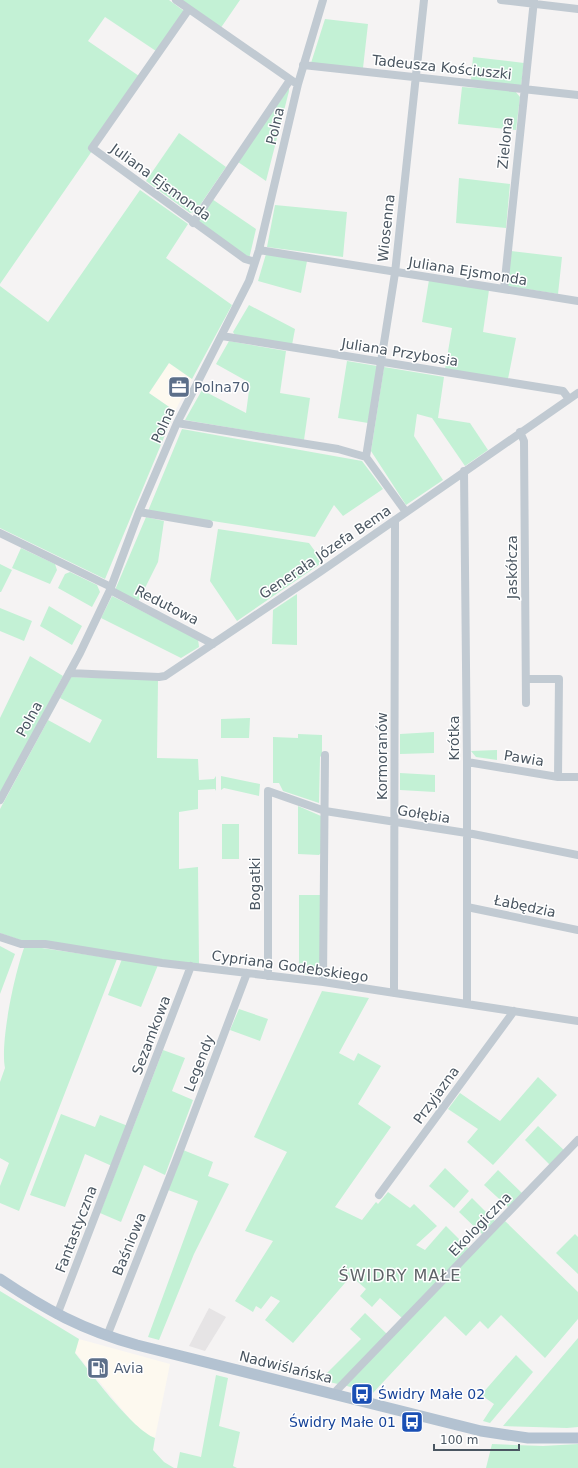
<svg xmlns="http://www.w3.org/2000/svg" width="578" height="1468" viewBox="0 0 578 1468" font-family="'DejaVu Sans',sans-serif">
	<rect width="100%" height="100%" fill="#f5f3f3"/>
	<path fill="#fdf9ef" d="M169,363l23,16 -17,32 -26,-18z
		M79,1339l91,25 -15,74 -5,-2 -16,-12 -59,-72z"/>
	<path fill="#e6e4e5" d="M209,1308l17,9 -21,34 -16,-5z"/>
	<path fill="#c3f1d5" d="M0,0h169l15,11 -28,40 -51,-34 -17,24 51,35 -51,74 4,1 -92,133z
		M180,0h60l-20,29z
		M325,19l43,5 -5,44 -52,-5z
		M473,57l51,6 -3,23 -50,-6z
		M462,87l53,4 5,6 -4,33 -58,-6z
		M289,88v3l-23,90 -28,-19z
		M179,133l47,34 -30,44 -6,2 -44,-32z
		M459,178l51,6 -4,44 -50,-5z
		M140,190l48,34 -22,34 66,47 -40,74 -23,-16 -20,30 26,18 -70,168 -105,-51v-242l48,36z
		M212,199l44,30 -7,30 -53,-37z
		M275,205l72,7 -4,45 -76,-10z
		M511,251l51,6 -4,37 -50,-8z
		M266,254l41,7 -6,32 -43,-12z
		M429,280l60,10 -6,42 33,6 -8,41 -63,-10 7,-41 -30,-6z
		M249,305l46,24 -3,16 -57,-10 -2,-3z
		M229,341l57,10 -6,42 30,5 -6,42 -119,-20 17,-30 44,23 4,-30 -34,-19z
		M347,361l30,5 -9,57 -30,-5z
		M384,367l60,10 -6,41 32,5 18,27 -23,16 -33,-48 -15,-4 -3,22 29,44 -37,25 -35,-54z
		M182,429l180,32 21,28 -40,27 -9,-11 -19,32 -167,-26z
		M146,517l18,4 -6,41 -20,40 -23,-12z
		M218,529l91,14 14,19 -86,59 -27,-40z
		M21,548l34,16 2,6 -7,14 -38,-16z
		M0,564l12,6 -11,22h-1z
		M70,572l27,13 3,7 -8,15 -34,-19 7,-14z
		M297,594v51l-25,-1 1,-34z
		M112,596l86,43 1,8 -18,11 -80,-40z
		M49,606l33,20 -10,19 -32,-19z
		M0,608l32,13 -8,20 -24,-10z
		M30,656l33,20 -63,119v-77z
		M71,677l87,3 -1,78 41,1 1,21 15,-1 2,-3v15l-1,-2 -17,1v19l-19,3v57l19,-2 1,97 -40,-4 -125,-20h-14l-20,-7v-124l48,-89 42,23 12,-23 -42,-22z
		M250,718l-1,20h-28v-19z
		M434,732v21l-34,1v-20z
		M298,734l24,1v20l-2,2 -1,46 -36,-12 -4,-8h-6v-46l25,1z
		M497,750v10l-21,-3 -5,-6z
		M400,773l35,2v17l-35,-2z
		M221,776l39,8 -1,12 -35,-8 -3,2z
		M298,806l23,10v37l-2,2 -21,-1z
		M222,824h17v35h-17z
		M299,895h21v77l-5,4 -16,-3z
		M0,946l15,8 -15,40z
		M35,947l82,12 -98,252 -19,-8v-17l9,-23 -9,-5v-76l5,-14c-5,-25 9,-92 19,-120z
		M122,959l36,6 -17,42 -33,-12z
		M322,991l47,7 -30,55 15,8 4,-8 23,13 -23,38 33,23 -56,80 27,13 14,-18 2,2 10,-12 22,16 4,-4 23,22 -21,19 9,5 21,-24 23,23 -67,69 -22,-20 -8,9 -12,-11 6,-7 -15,-13 -58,67 -28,-23 15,-19 -9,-5 -10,13 -5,-3 -3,6 -18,-11 38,-60 -28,-10 42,-79 -33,-15z
		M239,1009l29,10 -8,22 -30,-11z
		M163,1050l22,8 -13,33 21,9 -28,75 -21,-10 -23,57 -21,-9z
		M538,1077l19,18 -64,70 -26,-23 11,-13 -30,-20 12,-16 40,28z
		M61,1114l34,13 5,-12 28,11 -16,40 -27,-12 -20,53 -35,-12z
		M538,1126l27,25 -15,14 -25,-25z
		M183,1150l30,12 -5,14 21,8 -35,70 -35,86 -11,-3 50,-136 -30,-11z
		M445,1168l24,23 -15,17 -25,-22z
		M498,1170l25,24 -14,14 -25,-23z
		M472,1198l24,24 -13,13 -24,-23z
		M505,1221l73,71v27l-33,39 -44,-43 -13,14 -8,-8 -14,15 -21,-20 -73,78 -28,-9z
		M575,1234l3,3v37l-22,-21z
		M0,1291l79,48 -4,14c16,20 58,77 80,85l-2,12 11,12 10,6h-174z
		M365,1313l22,21 -49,50 -18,-4 41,-41 -11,-10z
		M578,1338v89l-11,1 -64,-2z
		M516,1355l17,17 -43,51 -7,-2 11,-17 -13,-9z
		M216,1375l12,3 -9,48 21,6 -7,34 4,2h-60l3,-16 21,5z
		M492,1444l51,2 35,-2v24h-92z"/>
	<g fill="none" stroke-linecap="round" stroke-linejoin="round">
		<path stroke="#c1cad2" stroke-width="8" d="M176,0l118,82
			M501,0l77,9
			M189,9l-97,139 153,111 10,3
			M303,65l275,30
			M193,223l97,-143
			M259,250l319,51
			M504,289l30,-289
			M222,336l341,55 6,8
			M177,423l161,26 28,8 40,55
			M520,432l4,9 2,262
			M366,457l29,-184 29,-273
			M464,471l3,291v242
			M139,512l70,12
			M0,533l111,54
			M110,590l103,54
			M69,673l90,4 6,-1 155,-104 258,-179
			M526,679h33l-1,98
			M467,762l91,15h20
			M0,800l80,-147 30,-63 29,-78 38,-89 72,-142 10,-31 39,-166 25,-84
			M467,907l111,23
			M0,937l21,7h24l117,19 161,19 255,39
			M268,976v-185l57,20 148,23 105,21
			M323,982l2,-227
			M394,993l1,-473
			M379,1195l135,-184
			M57,1315l134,-349
			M107,1336l69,-175 71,-188
			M335,1395l2,-5 241,-250"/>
		<path stroke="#b3c2d1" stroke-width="11" d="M0,1279c46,31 83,51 137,66l344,86 47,7h50"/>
	</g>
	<defs>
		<g id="office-square" transform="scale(1.15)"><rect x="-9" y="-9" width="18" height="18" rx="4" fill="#5c6f8a" stroke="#fff"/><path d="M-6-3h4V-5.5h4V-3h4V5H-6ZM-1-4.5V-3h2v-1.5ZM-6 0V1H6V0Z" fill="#fff"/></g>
		<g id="fuel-square" transform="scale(1.15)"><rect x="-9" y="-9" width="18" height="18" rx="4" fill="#5c6f8a" stroke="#fff"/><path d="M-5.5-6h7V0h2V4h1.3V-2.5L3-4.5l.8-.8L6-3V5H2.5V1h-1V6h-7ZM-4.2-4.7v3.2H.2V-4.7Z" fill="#fff"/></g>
		<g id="bus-square" transform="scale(1.15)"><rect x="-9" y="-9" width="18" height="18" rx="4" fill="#1a4fb4" stroke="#fff"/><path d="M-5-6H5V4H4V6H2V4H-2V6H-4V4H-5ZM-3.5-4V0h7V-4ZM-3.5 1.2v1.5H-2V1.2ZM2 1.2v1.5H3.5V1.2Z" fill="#fff"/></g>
	</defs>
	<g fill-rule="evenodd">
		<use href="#office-square" x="179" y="387"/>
		<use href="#fuel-square" x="98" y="1368"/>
		<use href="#bus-square" x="362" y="1394"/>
		<use href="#bus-square" x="412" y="1422"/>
	</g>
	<g text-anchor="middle" stroke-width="3" stroke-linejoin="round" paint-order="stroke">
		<g font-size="14" fill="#4a5661" stroke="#fff">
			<text transform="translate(442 67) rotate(6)" y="5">Tadeusza Kościuszki</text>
			<text transform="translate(275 126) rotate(-77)" y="5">Polna</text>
			<text transform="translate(505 143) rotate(-84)" y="5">Zielona</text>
			<text transform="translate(161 182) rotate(36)" y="5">Juliana Ejsmonda</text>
			<text transform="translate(386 228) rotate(-84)" y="5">Wiosenna</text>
			<text transform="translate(468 271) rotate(9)" y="5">Juliana Ejsmonda</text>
			<text transform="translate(400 352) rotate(9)" y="5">Juliana Przybosia</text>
			<text transform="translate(163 425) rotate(-66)" y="5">Polna</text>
			<text transform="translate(325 552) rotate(-34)" y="5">Generała Józefa Bema</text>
			<text transform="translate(512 567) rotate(-90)" y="5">Jaskółcza</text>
			<text transform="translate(167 605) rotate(27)" y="5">Redutowa</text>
			<text transform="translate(29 719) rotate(-61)" y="5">Polna</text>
			<text transform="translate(454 738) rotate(-90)" y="5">Krótka</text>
			<text transform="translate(382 756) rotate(-90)" y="5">Kormoranów</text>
			<text transform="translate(524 758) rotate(9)" y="5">Pawia</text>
			<text transform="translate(424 814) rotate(9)" y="5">Gołębia</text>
			<text transform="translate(255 884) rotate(-90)" y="5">Bogatki</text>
			<text transform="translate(525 906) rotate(12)" y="5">Łabędzia</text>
			<text transform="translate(290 966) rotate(8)" y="5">Cypriana Godebskiego</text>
			<text transform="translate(151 1035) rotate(-69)" y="5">Sezamkowa</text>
			<text transform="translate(199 1063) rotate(-69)" y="5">Legendy</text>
			<text transform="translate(436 1095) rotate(-54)" y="5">Przyjazna</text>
			<text transform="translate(480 1224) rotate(-46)" y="5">Ekologiczna</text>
			<text transform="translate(76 1229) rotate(-69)" y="5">Fantastyczna</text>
			<text transform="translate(129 1244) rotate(-68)" y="5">Baśniowa</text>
			<text transform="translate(286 1367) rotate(14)" y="5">Nadwiślańska</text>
		</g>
		<g font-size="14" fill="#4e5e75" stroke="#fff" text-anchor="start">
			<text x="194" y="392">Polna70</text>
			<text x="114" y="1373">Avia</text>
		</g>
		<g font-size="14" fill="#164399" stroke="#fff" text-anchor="start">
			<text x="378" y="1399">Świdry Małe 02</text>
			<text x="396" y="1427" text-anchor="end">Świdry Małe 01</text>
		</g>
		<g font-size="16" letter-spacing="1" fill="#5f6368" stroke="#fff">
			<text x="400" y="1281">ŚWIDRY MAŁE</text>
		</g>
	</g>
	<path d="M434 1444v6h85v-6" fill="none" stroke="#4a5661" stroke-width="2"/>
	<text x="440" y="1444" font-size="12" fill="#4a5661" stroke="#ffffff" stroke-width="3" paint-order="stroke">100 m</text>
</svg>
